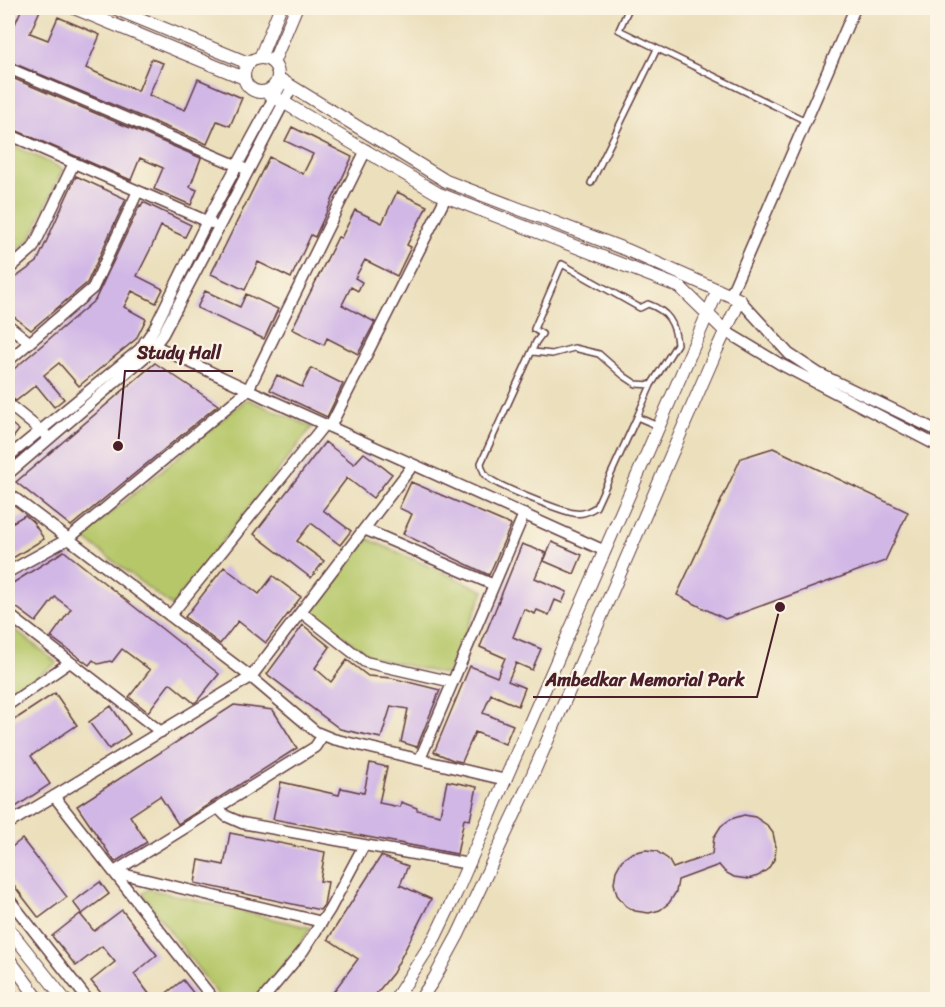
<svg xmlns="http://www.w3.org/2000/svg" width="945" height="1007" viewBox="0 0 945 1007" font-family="Sriracha,sans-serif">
	<rect width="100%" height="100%" fill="#fcf5e5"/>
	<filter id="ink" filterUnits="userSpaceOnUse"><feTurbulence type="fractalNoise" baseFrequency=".0167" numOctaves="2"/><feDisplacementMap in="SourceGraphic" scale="12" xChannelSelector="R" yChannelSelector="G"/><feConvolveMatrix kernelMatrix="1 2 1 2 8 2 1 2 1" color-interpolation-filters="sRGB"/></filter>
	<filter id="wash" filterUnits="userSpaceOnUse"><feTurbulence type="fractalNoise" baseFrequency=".008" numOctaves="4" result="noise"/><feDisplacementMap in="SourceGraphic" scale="24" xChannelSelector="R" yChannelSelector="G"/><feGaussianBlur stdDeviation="1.35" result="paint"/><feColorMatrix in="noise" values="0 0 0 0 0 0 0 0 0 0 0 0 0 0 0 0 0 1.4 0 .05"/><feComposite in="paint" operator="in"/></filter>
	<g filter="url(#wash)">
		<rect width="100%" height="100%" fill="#ebdfbc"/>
		<path fill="#b6c769" stroke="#80734a" stroke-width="1.5" d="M8,143l55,26 -33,70 -22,20z
			M247,399l65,28 -140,179 -90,-69z
			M368,539l116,52 -37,84 -76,-18 -59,-45z
			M8,624l49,39 -49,33z
			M149,889l162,39 -15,22 -41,49h-34l-79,-105z"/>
		<g id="blocks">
			<path fill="#d1b7e6" d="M22,8h19l-11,25 18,7 10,-23 42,18 -14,33 52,23 13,-32 12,4 -14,32 36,15 13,-31 44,19 -12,28 -13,-5 -10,23 -199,-83v-32l4,2z
				M10,77l191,81 -11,29 7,3 -6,15 -37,-16 9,-21 -23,-10 -9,22 -123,-53v-47z
				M292,127l60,30 -37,80 -4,-2 -20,43 -33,-16 -13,28 -34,-16 58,-117 34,17 10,-20 -28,-13z
				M76,176l50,23 -39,84 -56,47 -23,-18v-29l29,-21z
				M397,192l30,14 -20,39 4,2 -14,29 -32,-16 -10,18 7,4 -4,9 -7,-4 -9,18 33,17 -17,32 -31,-16 -3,7 -32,-16 46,-92 3,1 14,-28 27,13z
				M143,202l48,23 -6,12 -24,-11 -9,20 -15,30 26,13 -7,14 -24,-12 -8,16 22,12 -10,20 -57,47 -20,-23 -15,12 20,24 -10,8 -18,-22 -20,16 -7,-4 -1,-23 87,-74 45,-95 1,1z
				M205,291l35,16 6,-13 32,15 -14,30 -67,-31z
				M155,363l63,42 -147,121 -55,-44z
				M311,368l32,16 -16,33 -57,-27 7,-15 25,12z
				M8,421l11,9 -11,14z
				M325,442l29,22 10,-11 28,21 -19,24 -26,-20 -24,32 28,21 -11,14 -29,-22 -14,18 27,20 -13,17 -57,-44z
				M773,448l135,64 -23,49 -160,58 -48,-24 64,-137z
				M411,482l100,43 -22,50 -86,-41 9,-20 -13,-6z
				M25,515l8,7 11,17 -36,22v-36z
				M552,542l30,13 -8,19 -30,-13z
				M522,544l24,9 -11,25 32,14 -5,11 -7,-3 -6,15 -12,-5 -2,4 -11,-5 -11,28 28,12 -9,21 -16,-7 -8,18 17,7 -7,18 -27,-12 -8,19 30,12 -8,19 -30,-12 -13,30 -9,-2 -19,-8 36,-86 27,11 8,-19 -25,-11z
				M64,551l155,123 -22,27 -3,2 -24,-20 -22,29 -19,-15 21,-27 -28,-21 -10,13 -2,-1 -12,3 -5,-4 -4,5 -38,-28 20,-28 -16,-12 -19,25 -28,-21v-15z
				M224,567l35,27 14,-18 28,21 -35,46 -28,-22 -18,23 -35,-27z
				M303,625l27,22 -15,21 16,14 16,-22 21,16 24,2 48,12 -23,57 -16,-5 7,-33 -17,-3 -10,32 -41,-9 -73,-55z
				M55,693l22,32 -46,31 19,28 -42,28v-88z
				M234,705l39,5 24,38 -119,76 -18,-28 -30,20 17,26 -32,20 -38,-56z
				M111,706l19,28 -21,15 -20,-27z
				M370,763l17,4 -8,36 21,4 1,-5 16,6v2l23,5 7,-34 30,6 -7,33 -6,-1 -7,35 -184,-35 8,-37 58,13 2,-7 23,5z
				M744,815l11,2 12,8 6,8 3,14 -1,11 -7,11 -10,7 -10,3 -14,-2 -9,-5 -6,-7 -41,15 -2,12 -7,11 -9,7 -11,3 -14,-2 -9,-5 -9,-11 -3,-12 2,-12 6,-11 10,-7 13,-3 11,1 12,8 5,9 39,-14 2,-17 7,-11 10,-7z
				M230,833l95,19 -5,29 8,1 -4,23 -4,5 -125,-27 4,-23 25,5z
				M22,839l45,58 -28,21 -31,-40v-28z
				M381,856l27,10 -8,19 31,14 -38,74 -21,26h-44l30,-40 -30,-20z
				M100,882l9,12 -27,20 -9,-12z
				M122,910l35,45 -23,19 19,25h-47l-15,-18 24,-19 -13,-16 -26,20 -24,-30 28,-22 14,17z
				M183,980l15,19h-39z"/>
		</g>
	</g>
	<g filter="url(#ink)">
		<use href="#blocks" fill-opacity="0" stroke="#623c41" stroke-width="1.5"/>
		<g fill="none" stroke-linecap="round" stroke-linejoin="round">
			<g stroke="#623c41" stroke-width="8">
				<path id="service" d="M629,8l-10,22 187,91
					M591,183l66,-134
					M533,352l19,2 22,-6 25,6 25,22 12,8 15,1
					M637,417l14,-32 26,-41c-2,-21 -9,-33 -29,-40l-8,4 -78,-44 -28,65 8,5 -6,8 -55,121c1,7 3,12 9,16 11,8 70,32 84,34 9,2 15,-2 22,-6l41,-90 21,9"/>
			</g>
			<g stroke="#623c41" stroke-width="13">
				<path id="minor" d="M8,68l235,100
					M8,134l203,89
					M8,270l25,-22 41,-85
					M730,296l125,-288
					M740,300l49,54 29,19 120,58
					M8,325l21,17
					M725,331l55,33 158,82
					M145,341l121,57 339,153
					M8,361l85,-73 45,-97
					M8,404l37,30
					M330,427l116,-230
					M8,457l132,-108 14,-20 53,-108 76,-140
					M8,474l139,-119 16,-21 129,-247
					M8,493l243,184 65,55 17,7 173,41
					M364,529l130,56
					M8,572l60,-33 180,-149 118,-240
					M301,612l64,50 88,20
					M8,614l153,118
					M170,616l154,-191
					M8,705l62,-43
					M420,759l104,-245
					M54,796l160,204
					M218,808l8,8 16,7 227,41
					M8,824l243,-147 162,-212
					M114,872l201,-125 8,-12
					M114,872l208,50
					M8,898l80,102
					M8,990l7,10
					M262,1000l41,-49 27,-42 34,-64"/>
			</g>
			<g stroke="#623c41" stroke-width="14">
				<path id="tertiary" d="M74,8l170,70
					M114,8l134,55
					M244 75a17 17 0 1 1 34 0a17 17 0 1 1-34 0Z
					M260,58l20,-50
					M273,63l23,-55
					M278,78l168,103 181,69 113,50 -23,49 -191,441 -68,145 -24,44 -14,21
					M266,92l171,101 243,94 45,44
					M8,928l57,72
					M8,958l31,42
					M395,1000l40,-63 21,-44 262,-603"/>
			</g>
			<use href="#service" stroke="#fff" stroke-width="5"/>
			<use href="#minor" stroke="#fff" stroke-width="10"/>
			<use href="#tertiary" stroke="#fff" stroke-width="12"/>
		</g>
	</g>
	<path fill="none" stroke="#4a1f2b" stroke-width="2" d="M118 446L125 371H233M780 607L757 697H533"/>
	<g fill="#4a1f2b" stroke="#fcf5e5" stroke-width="2">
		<circle cx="118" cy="446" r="6"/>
		<circle cx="780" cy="607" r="6"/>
	</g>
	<g font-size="18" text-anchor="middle" font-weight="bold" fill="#4a1f2b" stroke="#fcf5e5" stroke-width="4.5" stroke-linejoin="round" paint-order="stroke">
		<text x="179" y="359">Study Hall</text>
		<text x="645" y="686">Ambedkar Memorial Park</text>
	</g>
	<rect width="945" height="1007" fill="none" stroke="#fcf5e5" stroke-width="30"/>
</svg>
